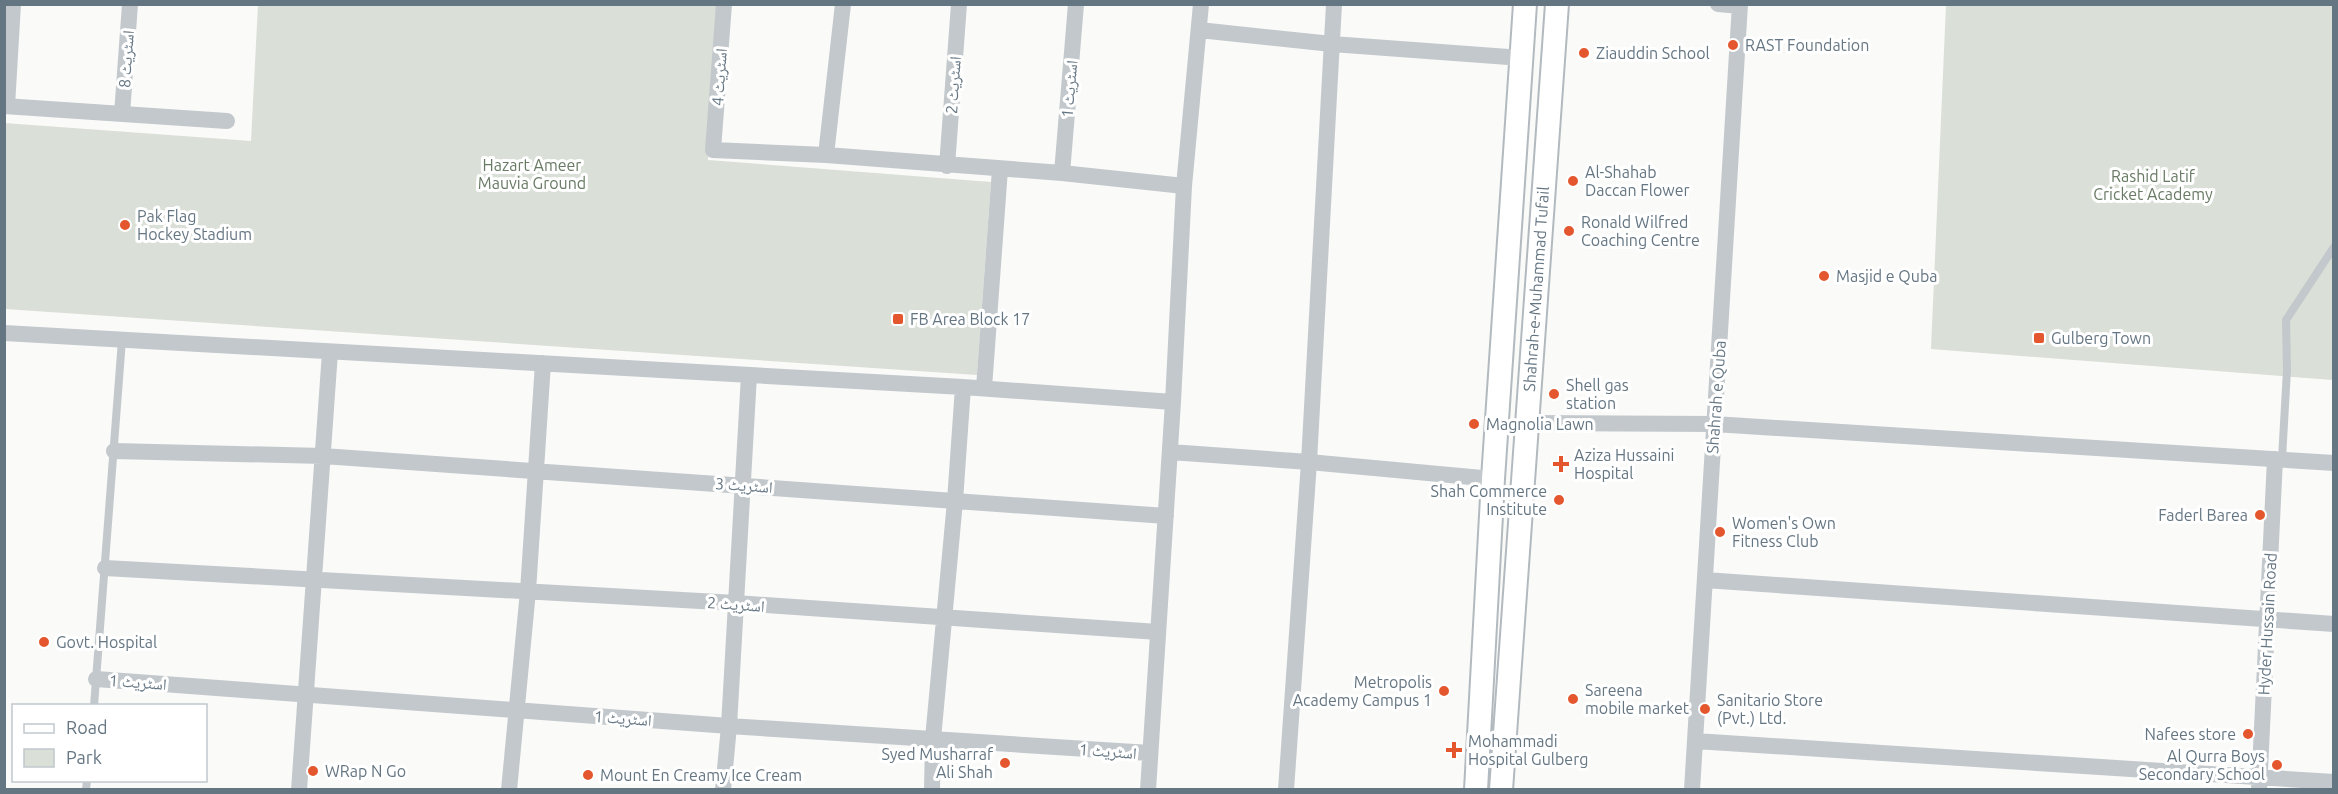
<svg xmlns="http://www.w3.org/2000/svg" width="2338" height="794" viewBox="0 0 2338 794" font-family="Ubuntu,'Noto Naskh Arabic',sans-serif">
	<rect width="100%" height="100%" fill="#fafaf8"/>
	<path fill="#dadfd7" d="M258,5h459l-9,155 283,22 -14,193 -972,-66 -1,-186 247,18z
		M1946,5h387v375l-402,-31z"/>
	<g fill="none" stroke-linecap="round" stroke-linejoin="round">
		<g stroke="#b3babf" stroke-width="26">
			<path id="secondary" d="M1476,790l17,-311 32,-475
				M1501,790l56,-786"/>
		</g>
		<path stroke="#c3c8cc" stroke-width="8" d="M2282,459l5,-89 -1,-50 48,-73
			M94,706l28,-366
			M86,790l1,-10"/>
		<path stroke="#c3c8cc" stroke-width="16" d="M724,4l-11,146 113,5 236,18 122,13
			M1718,4l22,2
			M1199,30l133,14 190,14
			M4,106l223,15
			M7,106l6,-102
			M122,114l8,-110
			M826,155l17,-151
			M947,166l12,-162
			M1062,173l14,-169
			M4,333l959,54 210,15
			M984,388l16,-219
			M1526,423l188,1 620,39
			M114,451l209,5 843,60
			M1170,452l139,10 184,17
			M105,568l631,35 422,29
			M1705,580l629,44
			M96,679l633,47 421,27
			M1695,741l639,41
			M299,790l31,-438
			M509,790l19,-199 15,-228
			M723,790l6,-64 20,-351
			M932,790l1,-51 22,-238 8,-114
			M1148,790l25,-388 11,-216 17,-182
			M1286,790l23,-328 25,-458
			M1692,790l48,-786
			M2259,790l16,-331"/>
		<use href="#secondary" stroke="#fff" stroke-width="22"/>
	</g>
	<g fill="#e4572e" stroke="#fff" stroke-width="2">
		<circle cx="1733" cy="45" r="6"/>
		<circle cx="1584" cy="53" r="6"/>
		<circle cx="1573" cy="181" r="6"/>
		<circle cx="125" cy="225" r="6"/>
		<circle cx="1569" cy="231" r="6"/>
		<circle cx="1824" cy="276" r="6"/>
		<rect x="892" y="313" width="12" height="12" rx="3"/>
		<rect x="2033" y="332" width="12" height="12" rx="3"/>
		<circle cx="1554" cy="394" r="6"/>
		<circle cx="1474" cy="424" r="6"/>
		<path d="M1558 455h6v6h6v6h-6v6h-6v-6h-6v-6h6z"/>
		<circle cx="1559" cy="500" r="6"/>
		<circle cx="2260" cy="515" r="6"/>
		<circle cx="1720" cy="532" r="6"/>
		<circle cx="44" cy="642" r="6"/>
		<circle cx="1444" cy="691" r="6"/>
		<circle cx="1573" cy="699" r="6"/>
		<circle cx="1705" cy="709" r="6"/>
		<circle cx="2248" cy="734" r="6"/>
		<path d="M1451 741h6v6h6v6h-6v6h-6v-6h-6v-6h6z"/>
		<circle cx="1005" cy="763" r="6"/>
		<circle cx="2277" cy="765" r="6"/>
		<circle cx="313" cy="771" r="6"/>
		<circle cx="588" cy="775" r="6"/>
	</g>
	<g text-anchor="middle" stroke-width="6" stroke-linejoin="round" paint-order="stroke">
		<g font-size="16" fill="#657683" stroke="#fff" text-anchor="start">
			<text x="1745" y="51">RAST Foundation</text>
			<text x="1596" y="59">Ziauddin School</text>
			<text x="1585" y="178">Al-Shahab<tspan x="1585" dy="18">Daccan Flower</tspan></text>
			<text x="137" y="222">Pak Flag<tspan x="137" dy="18">Hockey Stadium</tspan></text>
			<text x="1581" y="228">Ronald Wilfred<tspan x="1581" dy="18">Coaching Centre</tspan></text>
			<text x="1836" y="282">Masjid e Quba</text>
			<text x="910" y="325">FB Area Block 17</text>
			<text x="2051" y="344">Gulberg Town</text>
			<text x="1566" y="391">Shell gas<tspan x="1566" dy="18">station</tspan></text>
			<text x="1486" y="430">Magnolia Lawn</text>
			<text x="1574" y="461">Aziza Hussaini<tspan x="1574" dy="18">Hospital</tspan></text>
			<text x="1547" y="497" text-anchor="end">Shah Commerce<tspan x="1547" dy="18">Institute</tspan></text>
			<text x="2248" y="521" text-anchor="end">Faderl Barea</text>
			<text x="1732" y="529">Women's Own<tspan x="1732" dy="18">Fitness Club</tspan></text>
			<text x="56" y="648">Govt. Hospital</text>
			<text x="1432" y="688" text-anchor="end">Metropolis<tspan x="1432" dy="18">Academy Campus 1</tspan></text>
			<text x="1585" y="696">Sareena<tspan x="1585" dy="18">mobile market</tspan></text>
			<text x="1717" y="706">Sanitario Store<tspan x="1717" dy="18">(Pvt.) Ltd.</tspan></text>
			<text x="2236" y="740" text-anchor="end">Nafees store</text>
			<text x="1468" y="747">Mohammadi<tspan x="1468" dy="18">Hospital Gulberg</tspan></text>
			<text x="993" y="760" text-anchor="end">Syed Musharraf<tspan x="993" dy="18">Ali Shah</tspan></text>
			<text x="2265" y="762" text-anchor="end">Al Qurra Boys<tspan x="2265" dy="18">Secondary School</tspan></text>
			<text x="325" y="777">WRap N Go</text>
			<text x="600" y="781">Mount En Creamy Ice Cream</text>
		</g>
		<g font-size="16" fill="#657683" stroke="#fff">
			<text transform="translate(126 59) rotate(-86)" y="6">اسٹریٹ 8</text>
			<text transform="translate(719 77) rotate(-86)" y="6">اسٹریٹ 4</text>
			<text transform="translate(953 85) rotate(-86)" y="6">اسٹریٹ 2</text>
			<text transform="translate(1069 89) rotate(-85)" y="6">اسٹریٹ 1</text>
			<text transform="translate(1536 289) rotate(-86)" y="6">Shahrah-e-Muhammad Tufail</text>
			<text transform="translate(1716 397) rotate(-86)" y="6">Shahrah e Quba</text>
			<text transform="translate(744 485) rotate(4)" y="6">اسٹریٹ 3</text>
			<text transform="translate(736 604) rotate(4)" y="6">اسٹریٹ 2</text>
			<text transform="translate(2267 624) rotate(-87)" y="6">Hyder Hussain Road</text>
			<text transform="translate(138 682) rotate(4)" y="6">اسٹریٹ 1</text>
			<text transform="translate(623 718) rotate(4)" y="6">اسٹریٹ 1</text>
			<text transform="translate(1108 751) rotate(4)" y="6">اسٹریٹ 1</text>
		</g>
		<g font-size="16" fill="#687a64" stroke="#fff">
			<text x="532" y="171">Hazart Ameer<tspan x="532" dy="18">Mauvia Ground</tspan></text>
			<text x="2153" y="182">Rashid Latif<tspan x="2153" dy="18">Cricket Academy</tspan></text>
		</g>
	</g>
	<rect width="2338" height="794" fill="none" stroke="#657683" stroke-width="12"/>
	<rect x="12" y="704" width="195" height="78" fill="#ffffff" stroke="#c1c8cd" stroke-width="1.5"/>
	<rect x="24" y="724" width="30" height="9" fill="#ffffff" stroke="#c1c8cd" stroke-width="1.5"/>
	<text x="66" y="734" font-size="18" fill="#657683">Road</text>
	<rect x="24" y="749" width="30" height="18" fill="#dadfd7" stroke="#c1c8cd" stroke-width="1.5"/>
	<text x="66" y="764" font-size="18" fill="#657683">Park</text>
</svg>
